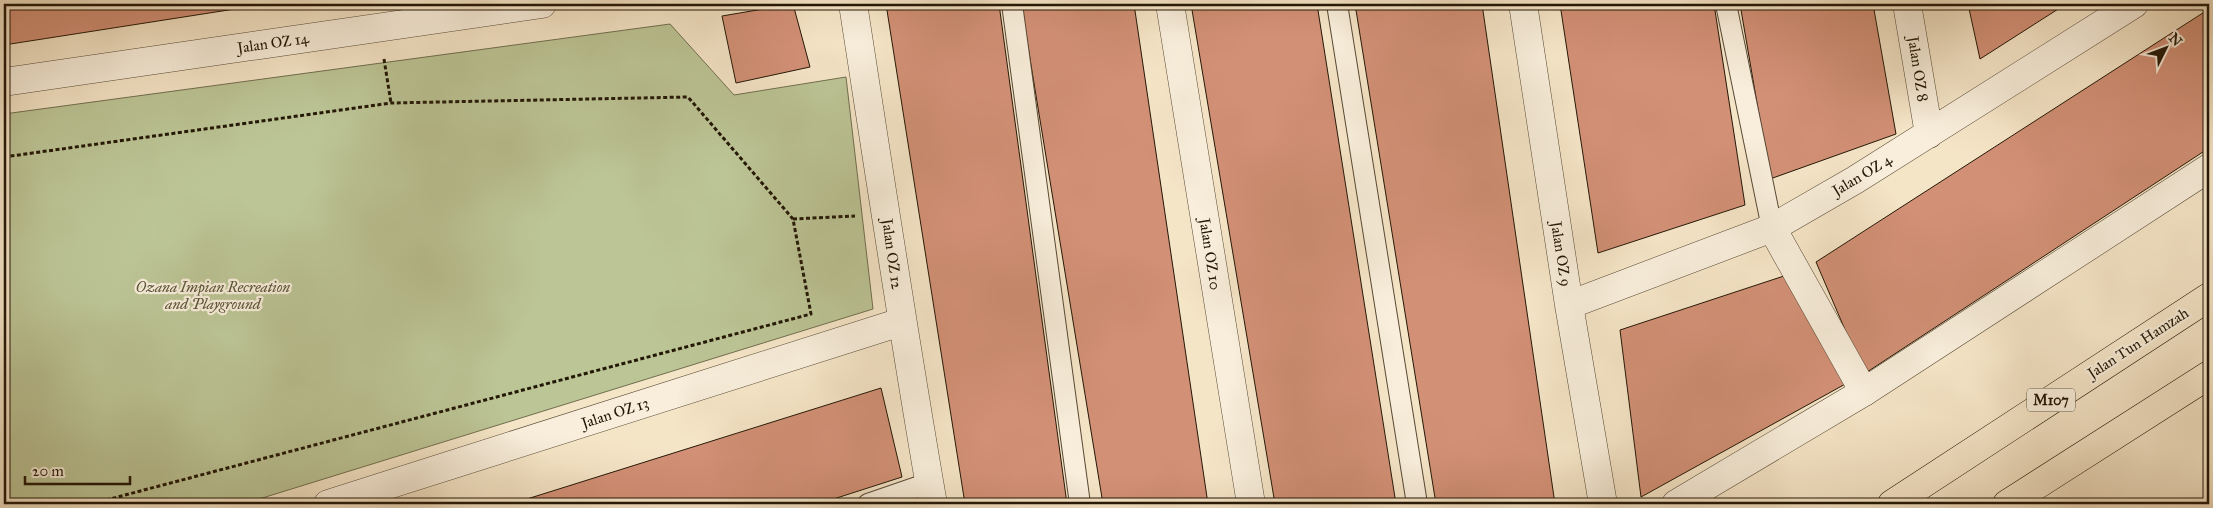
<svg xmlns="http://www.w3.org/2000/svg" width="2213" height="508" viewBox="0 0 2213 508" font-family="'IM FELL Great Primer',serif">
	<rect width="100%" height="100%" fill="#f5e5c7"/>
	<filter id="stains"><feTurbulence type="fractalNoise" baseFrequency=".004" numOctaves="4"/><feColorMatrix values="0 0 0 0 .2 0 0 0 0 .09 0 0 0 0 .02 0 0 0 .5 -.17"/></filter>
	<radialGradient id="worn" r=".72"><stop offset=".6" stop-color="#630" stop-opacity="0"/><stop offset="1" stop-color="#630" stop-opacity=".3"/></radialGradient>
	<path fill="#bcc596" stroke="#706e4e" d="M670,24l64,71 112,-18 27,232 -630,195h-239v-390z"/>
	<path fill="#d29076" stroke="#231706" d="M4,4h263l-263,41z
		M793,4l17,63 -74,16 -14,-67z
		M886,4h113l68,500h-102z
		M1021,4h113l74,500h-105z
		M1191,4h126l79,500h-121z
		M1355,4h127l73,500h-119z
		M1560,4h154l31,201 -147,48z
		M1740,4h133l23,130 -126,45z
		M1968,4h98l-86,55z
		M2209,9v139l-345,226 -48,-112z
		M1790,274l59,108 -208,115 -21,-167z
		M881,388l21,89 -84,27h-307z"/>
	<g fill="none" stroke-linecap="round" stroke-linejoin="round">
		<g stroke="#584a36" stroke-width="22">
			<path id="service" d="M1012,4l68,500
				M1337,4l80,500
				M1726,4l46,224
				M868,504l61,-21"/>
		</g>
		<g stroke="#584a36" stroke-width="29">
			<path id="pedestrian" d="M1772,228l92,164"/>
		</g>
		<g stroke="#584a36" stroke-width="29">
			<path id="minor" d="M853,4c26,167 51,334 80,500
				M1170,4l81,500
				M1523,4l46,301 34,199
				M1907,4l22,130
				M4,82l538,-78
				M1569,305l203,-77 83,-48 279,-176
				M328,504l573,-182
				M1676,504l188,-112 345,-224"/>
		</g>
		<g stroke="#231706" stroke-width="29">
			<path id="primary" d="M1892,504l317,-207
				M2007,504l202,-129"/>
		</g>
		<path stroke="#231706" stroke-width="3" stroke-dasharray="4 2.5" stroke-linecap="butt" d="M384,59l7,44
			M4,157l387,-54 297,-6 105,122 18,95 -720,190
			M793,219l62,-3
			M4,498l1,6"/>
		<use href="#service" stroke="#f8eedb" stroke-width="20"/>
		<use href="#pedestrian" stroke="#f8eedb" stroke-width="28"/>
		<use href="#minor" stroke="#f8eedb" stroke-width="28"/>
		<use href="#primary" stroke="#f5e5c7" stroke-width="28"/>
	</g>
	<g text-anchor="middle" stroke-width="4.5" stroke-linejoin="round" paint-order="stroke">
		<rect fill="#f8eedb" stroke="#635846" stroke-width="1" x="2027" y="388.5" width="48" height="23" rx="4"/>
		<g font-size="14" font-weight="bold" fill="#231706">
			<text x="2051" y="405">M107</text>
		</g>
		<g font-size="15" fill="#231706" stroke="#f8eedb">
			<text transform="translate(273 43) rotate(-8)" y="5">Jalan OZ 14</text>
			<text transform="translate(1918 69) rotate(81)" y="5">Jalan OZ 8</text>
			<text transform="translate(1862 175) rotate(-31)" y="5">Jalan OZ 4</text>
			<text transform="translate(892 254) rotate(82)" y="5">Jalan OZ 12</text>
			<text transform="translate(1210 254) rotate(81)" y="5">Jalan OZ 10</text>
			<text transform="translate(1561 254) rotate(81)" y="5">Jalan OZ 9</text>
			<text transform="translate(2138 343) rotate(-33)" y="5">Jalan Tun Hamzah</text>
			<text transform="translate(615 413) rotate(-18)" y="5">Jalan OZ 13</text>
		</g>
		<g font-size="15" font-style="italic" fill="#595438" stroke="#f8eedb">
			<text x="213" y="292">Ozana Impian Recreation<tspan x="213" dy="17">and Playground</tspan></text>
		</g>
	</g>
	<rect width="2213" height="508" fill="none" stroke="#f5e5c7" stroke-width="20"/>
	<rect x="5" y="5" width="2203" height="498" fill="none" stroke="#231706" stroke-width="2.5"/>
	<rect x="10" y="10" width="2193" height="488" fill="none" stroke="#231706"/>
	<g transform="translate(2166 48) rotate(48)" stroke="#f8eedb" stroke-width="4" paint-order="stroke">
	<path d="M0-4L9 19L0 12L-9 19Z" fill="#231706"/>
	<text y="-8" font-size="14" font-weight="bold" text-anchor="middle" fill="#231706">N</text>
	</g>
	<path d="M25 476v8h105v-8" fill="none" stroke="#231706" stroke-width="2.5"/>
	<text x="32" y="476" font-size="15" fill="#231706" stroke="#f8eedb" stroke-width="4" paint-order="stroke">20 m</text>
	<rect width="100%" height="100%" filter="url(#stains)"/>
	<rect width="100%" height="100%" fill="url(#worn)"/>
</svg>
